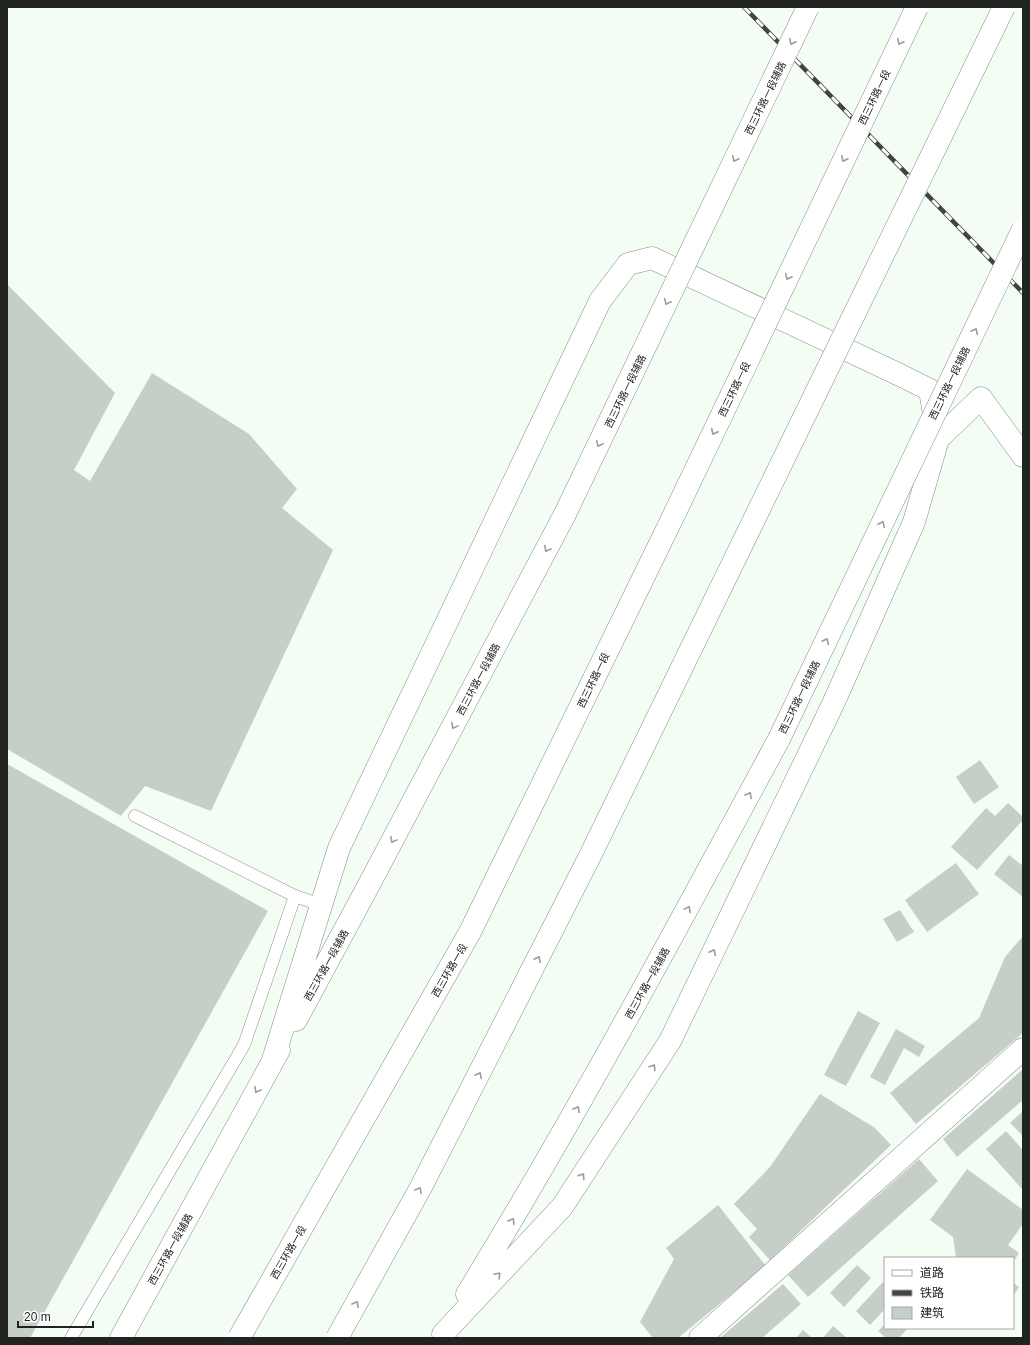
<svg xmlns="http://www.w3.org/2000/svg" width="1030" height="1345" viewBox="0 0 1030 1345" font-family="Helvetica,'Noto Sans SC',sans-serif">
	<rect width="100%" height="100%" fill="#f3fdf4"/>
	<path fill="#c6cfc7" d="M7,284l108,109 -41,77 16,11 62,-108 97,61 48,55 -15,19 51,42 -122,261 -66,-25 -24,30 -114,-67z
		M980,760l19,27 -25,17 -18,-27z
		M7,764l261,147 -238,427h-23z
		M1008,803l15,14v3l-46,50 -26,-23 35,-39 9,8z
		M1009,855l14,11v31l-29,-23z
		M956,863l23,31 -52,38 -22,-32z
		M900,910l14,22 -17,10 -14,-23z
		M1023,936v97l-107,91 -26,-31 89,-75 26,-61z
		M858,1011l22,12 -34,63 -22,-11z
		M896,1029l29,17 -6,11 -15,-9 -19,37 -15,-8z
		M1023,1069v31l-66,57 -14,-18z
		M820,1094l55,34 16,17 -121,115 -21,-23 8,-8 -23,-25 36,-37z
		M1023,1111v25l-13,-13z
		M1006,1131l17,19v40l-37,-41z
		M919,1159l19,22 -130,116 -20,-22z
		M967,1169l56,41v14l-15,21 11,8 -6,9v-4h-57l-3,-21 -23,-17z
		M718,1205l48,61 -88,72h-25l-13,-16 34,-63 -8,-11z
		M857,1265l14,13 -27,29 -14,-14z
		M883,1282l2,3v24l-15,16 -14,-14z
		M1013,1283l6,4 -6,9z
		M783,1284l18,20 -39,34h-42z
		M885,1324v4h23l-9,10h-13l-8,-7z
		M833,1326l14,12h-24z
		M803,1330l9,8h-16z"/>
	<g fill="none" stroke-linecap="round" stroke-linejoin="round">
		<g stroke="#858f87" stroke-width="13">
			<path id="service" d="M135,816l160,80 26,9
				M71,1338l173,-293 51,-149"/>
		</g>
		<g stroke="#858f87" stroke-width="23">
			<path id="minor" d="M938,439l43,-41 42,58
				M700,1338l323,-289"/>
		</g>
		<g stroke="#858f87" stroke-width="23">
			<path id="secondary" d="M296,1020l68,-126 201,-380
				M272,1063l67,-215 261,-547 28,-37 24,-6 248,117 30,15 8,49 -24,83 -81,182 -163,337 -108,166 -119,127
				M467,1294c111,-181 211,-368 312,-555
				M121,1338l158,-288"/>
		</g>
		<use href="#service" stroke="#fff" stroke-width="12"/>
		<use href="#minor" stroke="#fff" stroke-width="22"/>
		<use href="#secondary" stroke="#fff" stroke-width="22"/>
		<g stroke="#414541" stroke-width="4.5">
			<path id="rail" d="M744,7l279,286"/>
		</g>
		<use href="#rail" stroke="#fff" stroke-width="3" stroke-dasharray="9" stroke-linecap="butt"/>
		<g stroke="#858f87" stroke-width="23" stroke-linecap="butt">
			<path id="secondary-bridge" d="M565,514l243,-507
				M779,739l244,-510"/>
		</g>
		<g stroke="#858f87" stroke-width="23" stroke-linecap="butt">
			<path id="trunk-bridge" d="M239,1338l231,-406 201,-411 246,-514
				M337,1338l84,-151 169,-331 414,-849"/>
		</g>
		<use href="#secondary-bridge" stroke="#fff" stroke-width="22"/>
		<use href="#trunk-bridge" stroke="#fff" stroke-width="22"/>
	</g>
	<defs><path id="oneway-chevron" d="M-2-3.5L2.5 0L-2 3.5" fill="none" stroke-width="1.6" stroke-linecap="round" stroke-linejoin="round"/></defs>
	<g stroke="#9b9c9b">
		<use href="#oneway-chevron" transform="translate(792 42) rotate(116)"/>
		<use href="#oneway-chevron" transform="translate(900 42) rotate(116)"/>
		<use href="#oneway-chevron" transform="translate(735 159) rotate(116)"/>
		<use href="#oneway-chevron" transform="translate(844 159) rotate(116)"/>
		<use href="#oneway-chevron" transform="translate(788 277) rotate(116)"/>
		<use href="#oneway-chevron" transform="translate(667 302) rotate(116)"/>
		<use href="#oneway-chevron" transform="translate(975 331) rotate(-64)"/>
		<use href="#oneway-chevron" transform="translate(714 432) rotate(116)"/>
		<use href="#oneway-chevron" transform="translate(599 444) rotate(116)"/>
		<use href="#oneway-chevron" transform="translate(882 524) rotate(-64)"/>
		<use href="#oneway-chevron" transform="translate(547 549) rotate(118)"/>
		<use href="#oneway-chevron" transform="translate(826 641) rotate(-64)"/>
		<use href="#oneway-chevron" transform="translate(454 726) rotate(118)"/>
		<use href="#oneway-chevron" transform="translate(749 795) rotate(-62)"/>
		<use href="#oneway-chevron" transform="translate(393 840) rotate(118)"/>
		<use href="#oneway-chevron" transform="translate(688 909) rotate(-62)"/>
		<use href="#oneway-chevron" transform="translate(713 952) rotate(-64)"/>
		<use href="#oneway-chevron" transform="translate(538 959) rotate(-63)"/>
		<use href="#oneway-chevron" transform="translate(653 1067) rotate(-57)"/>
		<use href="#oneway-chevron" transform="translate(479 1075) rotate(-63)"/>
		<use href="#oneway-chevron" transform="translate(257 1090) rotate(119)"/>
		<use href="#oneway-chevron" transform="translate(577 1109) rotate(-61)"/>
		<use href="#oneway-chevron" transform="translate(582 1176) rotate(-57)"/>
		<use href="#oneway-chevron" transform="translate(419 1190) rotate(-61)"/>
		<use href="#oneway-chevron" transform="translate(512 1221) rotate(-59)"/>
		<use href="#oneway-chevron" transform="translate(498 1275) rotate(-47)"/>
		<use href="#oneway-chevron" transform="translate(356 1304) rotate(-61)"/>
	</g>
	<g text-anchor="middle" stroke-width="3.5" stroke-linejoin="round" paint-order="stroke">
		<g font-size="10" fill="#202320" stroke="#fff">
			<text transform="translate(874 97) rotate(-64)" y="4">西三环路一段</text>
			<text transform="translate(765 98) rotate(-64)" y="4">西三环路一段辅路</text>
			<text transform="translate(949 383) rotate(-64)" y="4">西三环路一段辅路</text>
			<text transform="translate(734 389) rotate(-64)" y="4">西三环路一段</text>
			<text transform="translate(625 391) rotate(-64)" y="4">西三环路一段辅路</text>
			<text transform="translate(478 679) rotate(-62)" y="4">西三环路一段辅路</text>
			<text transform="translate(593 680) rotate(-64)" y="4">西三环路一段</text>
			<text transform="translate(799 697) rotate(-64)" y="4">西三环路一段辅路</text>
			<text transform="translate(326 965) rotate(-61)" y="4">西三环路一段辅路</text>
			<text transform="translate(449 970) rotate(-60)" y="4">西三环路一段</text>
			<text transform="translate(647 983) rotate(-61)" y="4">西三环路一段辅路</text>
			<text transform="translate(170 1249) rotate(-61)" y="4">西三环路一段辅路</text>
			<text transform="translate(288 1252) rotate(-60)" y="4">西三环路一段</text>
		</g>
	</g>
	<rect width="1030" height="1345" fill="none" stroke="#202320" stroke-width="16"/>
	<rect x="884" y="1257" width="130" height="72" fill="#ffffff" stroke="#a6a7a6"/>
	<rect x="892" y="1270" width="20" height="6" fill="#ffffff" stroke="#a6a7a6"/>
	<text x="920" y="1277" font-size="12" fill="#202320">道路</text>
	<rect x="892" y="1290" width="20" height="6" fill="#414541" stroke="#a6a7a6"/>
	<text x="920" y="1297" font-size="12" fill="#202320">铁路</text>
	<rect x="892" y="1307" width="20" height="12" fill="#c6cfc7" stroke="#a6a7a6"/>
	<text x="920" y="1317" font-size="12" fill="#202320">建筑</text>
	<path d="M18 1321v6h75v-6" fill="none" stroke="#202320" stroke-width="2"/>
	<text x="24" y="1321" font-size="12" fill="#202320" stroke="#ffffff" stroke-width="3" paint-order="stroke">20 m</text>
</svg>
